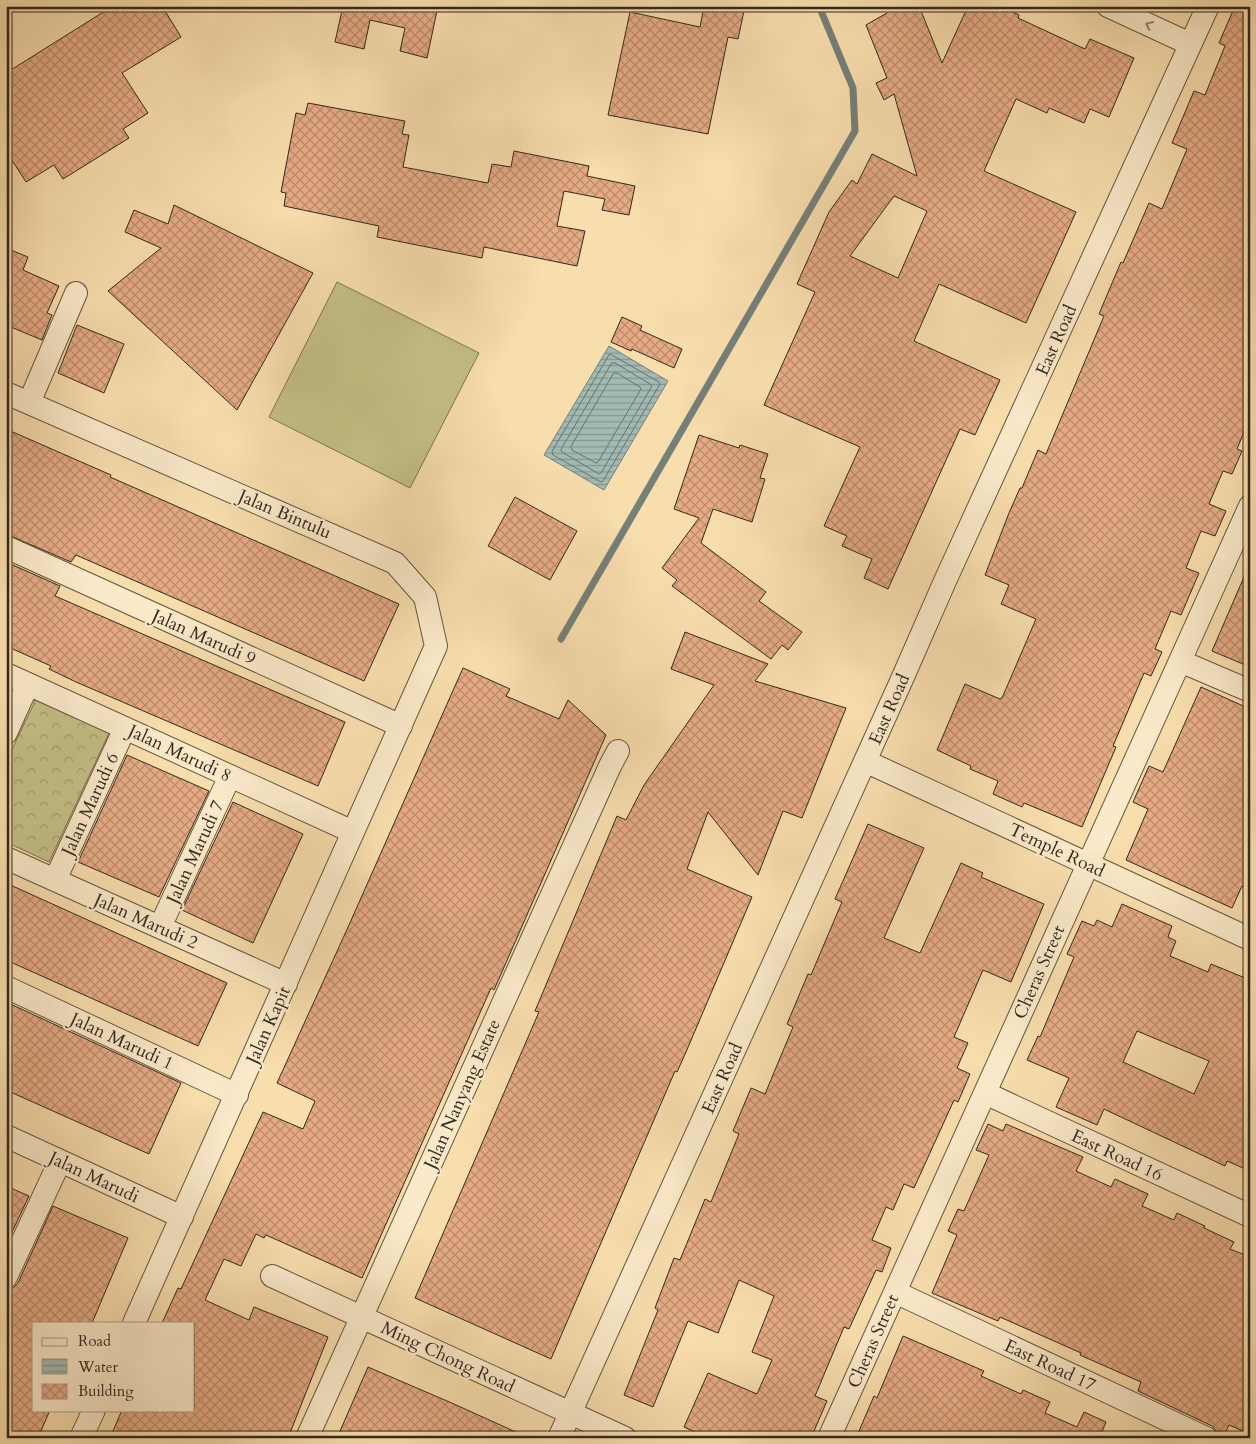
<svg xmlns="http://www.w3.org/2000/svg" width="1256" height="1444" viewBox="0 0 1256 1444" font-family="Cardo,serif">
	<defs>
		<pattern id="forest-crowns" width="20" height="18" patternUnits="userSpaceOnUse" patternTransform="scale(1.25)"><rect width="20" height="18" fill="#c4c085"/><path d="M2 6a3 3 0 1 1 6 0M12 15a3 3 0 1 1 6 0" fill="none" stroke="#a09c6c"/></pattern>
		<pattern id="water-rules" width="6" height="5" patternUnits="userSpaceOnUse" patternTransform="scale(1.25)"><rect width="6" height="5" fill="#a1bab4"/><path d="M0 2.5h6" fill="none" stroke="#849792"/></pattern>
		<pattern id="building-cross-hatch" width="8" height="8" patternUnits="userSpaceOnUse" patternTransform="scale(1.25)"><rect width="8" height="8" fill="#e6ab84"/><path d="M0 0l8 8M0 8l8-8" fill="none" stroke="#bb8b6c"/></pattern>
	</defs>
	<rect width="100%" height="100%" fill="#f9dead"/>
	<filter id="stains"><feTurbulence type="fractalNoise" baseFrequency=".004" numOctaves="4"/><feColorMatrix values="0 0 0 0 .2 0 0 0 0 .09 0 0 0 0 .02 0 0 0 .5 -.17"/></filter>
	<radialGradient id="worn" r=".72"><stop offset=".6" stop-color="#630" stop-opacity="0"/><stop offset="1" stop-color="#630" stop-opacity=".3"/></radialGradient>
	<path fill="#c4c085" stroke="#7b7452" d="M337,282l142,71 -69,135 -141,-71z"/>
	<path fill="url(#forest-crowns)" stroke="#7b7452" d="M36,699l73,34 -60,129 -43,-20v-80z"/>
	<path fill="url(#water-rules)" stroke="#758079" d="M609,346l59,35 -64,109 -60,-35z"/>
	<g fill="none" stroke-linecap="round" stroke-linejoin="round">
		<path stroke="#6a726a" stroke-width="1" d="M610,354l49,28 1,2 -57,97 -2,1 -48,-27 -1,-3z
			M612,363h3l35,21 2,2 -51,87 -2,1 -37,-22 -1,-2z
			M614,373h3l23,14 1,2 -43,73 -2,1 -24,-13 -1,-3z"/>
		<path stroke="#758079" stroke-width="7" d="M561,639l294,-508 -2,-43 -34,-82"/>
	</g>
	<path fill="url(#building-cross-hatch)" stroke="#322920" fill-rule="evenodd" d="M113,6h49l19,31 -59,36 26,40 -25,16 6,9 -66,41 -9,-14 -28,17 -20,-31v-78z
		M343,6h95l-11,52 -27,-7 5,-23 -35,-8 -6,29 -29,-7z
		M704,6h41l-7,33 -10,-2 -20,97 -100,-19 22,-103 70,15z
		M899,6h20l23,57 26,-57h32l19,9 -1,3 67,31 5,-10 44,19 -25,59 -19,-8 -6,14 -35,-15 -2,5 -31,-14 -32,72 92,41 -50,111 -87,-39 -25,57 86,39 -25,55 -15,-6 -72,160 -24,-11 8,-19 -30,-13 5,-10 -23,-10 36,-79 -96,-42 51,-113 -18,-8 32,-72 23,-32 5,4 15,-30 45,22 -23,-82 -10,6 -8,-17 11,-5 -21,-53zM894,196l33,15 -29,67 -48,-22z
		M1235,6h15v411l-13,32 5,2 -10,23 -9,-3 -14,33 17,7 -11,25 -14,-5 -15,37 13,5 -18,42 -10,-4 -16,38 7,3 -11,24 -7,-3 -31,73 3,1 -34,80 -58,-24 -2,4 -29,-13 5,-13 -28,-12 1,-3 -34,-16 28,-66 35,15 2,-1 34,-79 -35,-15 8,-19 -24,-10 24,-62 11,-25h2l16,-38 8,4 58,-138 -5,-2 22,-52 2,1 26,-60 13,6 25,-60 -15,-6 22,-52 11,4 20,-49 -6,-3z
		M308,103l97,18 -3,13 7,1 -6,32 85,16 4,-19 19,3 3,-16 75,15 -2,10 48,10 -6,29 -27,-5 3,-11 -41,-8 -7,35 28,5 -8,35 -93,-19 -2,11 -105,-21 2,-11 -95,-20 2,-13 -5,-1 15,-79 9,2z
		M174,205l139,68 -76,137 -129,-119 53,-43 -36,-16 9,-22 34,14z
		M6,248l22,9 -5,13 36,16 -12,27 5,2 -10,25 -36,-15z
		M622,317l20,9 -2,4 42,19 -8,19 -42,-19 -1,2 -20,-9z
		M77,325l47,19 -20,49 -46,-20z
		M6,429l105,46 -1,2 289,127 -35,77 -288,-126 -5,7 -65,-28z
		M699,435l40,13 1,-3 28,9 -8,24 5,1 -13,43 -39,-13 -12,34 65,49 -7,9 43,31 -14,18 -6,-5 -11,14 -99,-73 5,-6 -15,-12 37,-50 -25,-9z
		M515,497l62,34 -27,49 -62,-34z
		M6,562l54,24 -5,10 290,126 -27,64 -242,-104 -27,-13 2,-3 -45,-20z
		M1250,563v104l-38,-16z
		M685,632l83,32 -13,17 91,27 -44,110 -19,-7 -25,64 -50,-63 -21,57 65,28 -66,155 -9,20 -2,-1 -124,288 -136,-61 124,-286 -4,-1 82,-195 9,4 18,-35 70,-100 -43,-16z
		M463,668l47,21 -4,7 53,23 9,-19 38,35 -112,255 -3,-2 -129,290 -96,-43 -2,3 -8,-4 -15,32 -17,-7 -19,41 44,20 5,-13 74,30 -40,101h-178l12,-28h72v-87h-32l16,-35 3,1 82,-177 40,17 12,-28 -38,-18 72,-158z
		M1201,687l49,22v180l-8,-3 -10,22 -106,-48 22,-51 -15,-7 16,-36 14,6z
		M127,755l82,36 -50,106 -81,-35z
		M233,802l70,32 -50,109 -71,-33z
		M868,824l56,24 -40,90 36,15 41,-90 22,10 -2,4 63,27 -33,78 -28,-12 -29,67 14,6 -11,25 13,6 -12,28 -4,-2 -40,88 -10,-4 -11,26 -7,-3 -14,33 19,8 -9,24 -6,-2 -27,59 -5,-2 -29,69 12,5 -16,37h-103l-24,-11 24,-54 49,21 15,-34 -20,-8 22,-56 -35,-16 -21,53 -30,-12 -35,86 -29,-12 34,-85 -3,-2 19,-50 6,2 25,-61 6,3 28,-68 -6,-3 18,-43 14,6 28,-67 -6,-3 21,-50 3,1 31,-73 -7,-3z
		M6,883l221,100 -29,63 -192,-86z
		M1122,904l50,22 -4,11 8,4 -6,15 38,16 3,-8 39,16v191l-23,-10 -2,5 -121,-57 -7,16 -41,-18 13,-29 -42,-18 11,-24 2,1 34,-80 -7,-3 15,-33 12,5 3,-6 15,7zM1137,1031l72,30 -15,33 -71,-32z
		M6,1002l175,81 -32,71 -143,-64z
		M988,1124l15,7 3,-7 77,33 -7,14 35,16 4,-8 33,15 -6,12 32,14 3,-7 28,13 -1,2 30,14 -4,7 20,8v177l-21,-9 -5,11 -6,-3 -6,-7 -74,-35 3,-9 -61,-27 1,-2 -81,-36 -2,4 -66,-28 25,-58 -9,-4 10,-22 6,2 25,-56 -13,-5z
		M6,1186l23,10 -23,49z
		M53,1206l75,32 -36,85h-58v87h16l-12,28h-32v-148l7,-2 5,-5z
		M903,1336l81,35 -3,5 40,18 2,-4 27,12 -5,11 32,14 7,-15 22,10 -6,15 2,1h-246l18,-42 3,2z
		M368,1367l86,37 75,34h-192z"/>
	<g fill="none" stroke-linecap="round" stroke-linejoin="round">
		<g stroke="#645643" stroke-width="24">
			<path id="minor" d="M1108,6l82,38
				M6,393l389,170 30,34 11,49 -302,677
				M29,403l47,-110
				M6,547l395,179
				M1180,661l70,30
				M6,674l347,158
				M6,733l22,-49
				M865,761l385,178
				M6,858l280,126
				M55,880l70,-152
				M160,927l70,-151
				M6,987l231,108
				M985,1093l265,123
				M6,1136l176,81
				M272,1276l353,162
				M6,1277l54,-116
				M895,1292l311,146
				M81,1438l13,-28
				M307,1438l303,-672 8,-15
				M559,1438l344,-761 42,-96 263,-575
				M829,1438l421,-932"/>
		</g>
		<use href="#minor" stroke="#fbeaca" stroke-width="22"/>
	</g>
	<defs><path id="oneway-chevron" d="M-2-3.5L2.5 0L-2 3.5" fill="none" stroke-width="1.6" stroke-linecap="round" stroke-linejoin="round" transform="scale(1.25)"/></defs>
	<use stroke="#968a75" href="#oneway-chevron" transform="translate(1149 25) rotate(-155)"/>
	<g text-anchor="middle" stroke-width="4.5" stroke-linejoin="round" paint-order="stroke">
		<g font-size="18" fill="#322920" stroke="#fbeaca">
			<text transform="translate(1056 340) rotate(-66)" y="6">East Road</text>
			<text transform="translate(285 514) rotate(23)" y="6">Jalan Bintulu</text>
			<text transform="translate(204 637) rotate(24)" y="6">Jalan Marudi 9</text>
			<text transform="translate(889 709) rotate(-66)" y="6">East Road</text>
			<text transform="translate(180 753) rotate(25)" y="6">Jalan Marudi 8</text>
			<text transform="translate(90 804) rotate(-65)" y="6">Jalan Marudi 6</text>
			<text transform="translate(1057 850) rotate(25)" y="6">Temple Road</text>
			<text transform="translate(195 852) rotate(-65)" y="6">Jalan Marudi 7</text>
			<text transform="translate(146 921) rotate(24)" y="6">Jalan Marudi 2</text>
			<text transform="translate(1039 972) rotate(-66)" y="6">Cheras Street</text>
			<text transform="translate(268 1025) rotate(-66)" y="6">Jalan Kapit</text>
			<text transform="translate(122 1041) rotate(25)" y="6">Jalan Marudi 1</text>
			<text transform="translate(722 1078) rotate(-66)" y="6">East Road</text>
			<text transform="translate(462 1094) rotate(-66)" y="6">Jalan Nanyang Estate</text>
			<text transform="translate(1117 1155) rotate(25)" y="6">East Road 16</text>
			<text transform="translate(94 1177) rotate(25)" y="6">Jalan Marudi</text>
			<text transform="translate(873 1341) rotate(-66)" y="6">Cheras Street</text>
			<text transform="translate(448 1357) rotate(25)" y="6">Ming Chong Road</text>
			<text transform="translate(1050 1365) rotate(25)" y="6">East Road 17</text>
		</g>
	</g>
	<rect width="1256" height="1444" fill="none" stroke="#f9dead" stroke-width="25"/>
	<rect x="8" y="8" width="1241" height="1429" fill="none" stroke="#322920" stroke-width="2.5"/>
	<rect x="12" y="12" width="1231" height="1419" fill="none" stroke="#322920"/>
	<rect x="32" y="1322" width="162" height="90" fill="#fbeaca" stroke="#ab9d86"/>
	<rect x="42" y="1338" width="25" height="8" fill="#fbeaca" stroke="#ab9d86"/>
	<text x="78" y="1346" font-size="15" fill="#322920">Road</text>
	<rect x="42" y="1359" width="25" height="15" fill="url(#water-rules)" stroke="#ab9d86"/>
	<text x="78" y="1372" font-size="15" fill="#322920">Water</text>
	<rect x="42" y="1384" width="25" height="15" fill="url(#building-cross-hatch)" stroke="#ab9d86"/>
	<text x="78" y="1396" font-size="15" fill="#322920">Building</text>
	<rect width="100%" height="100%" filter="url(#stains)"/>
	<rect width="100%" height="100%" fill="url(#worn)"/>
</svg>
